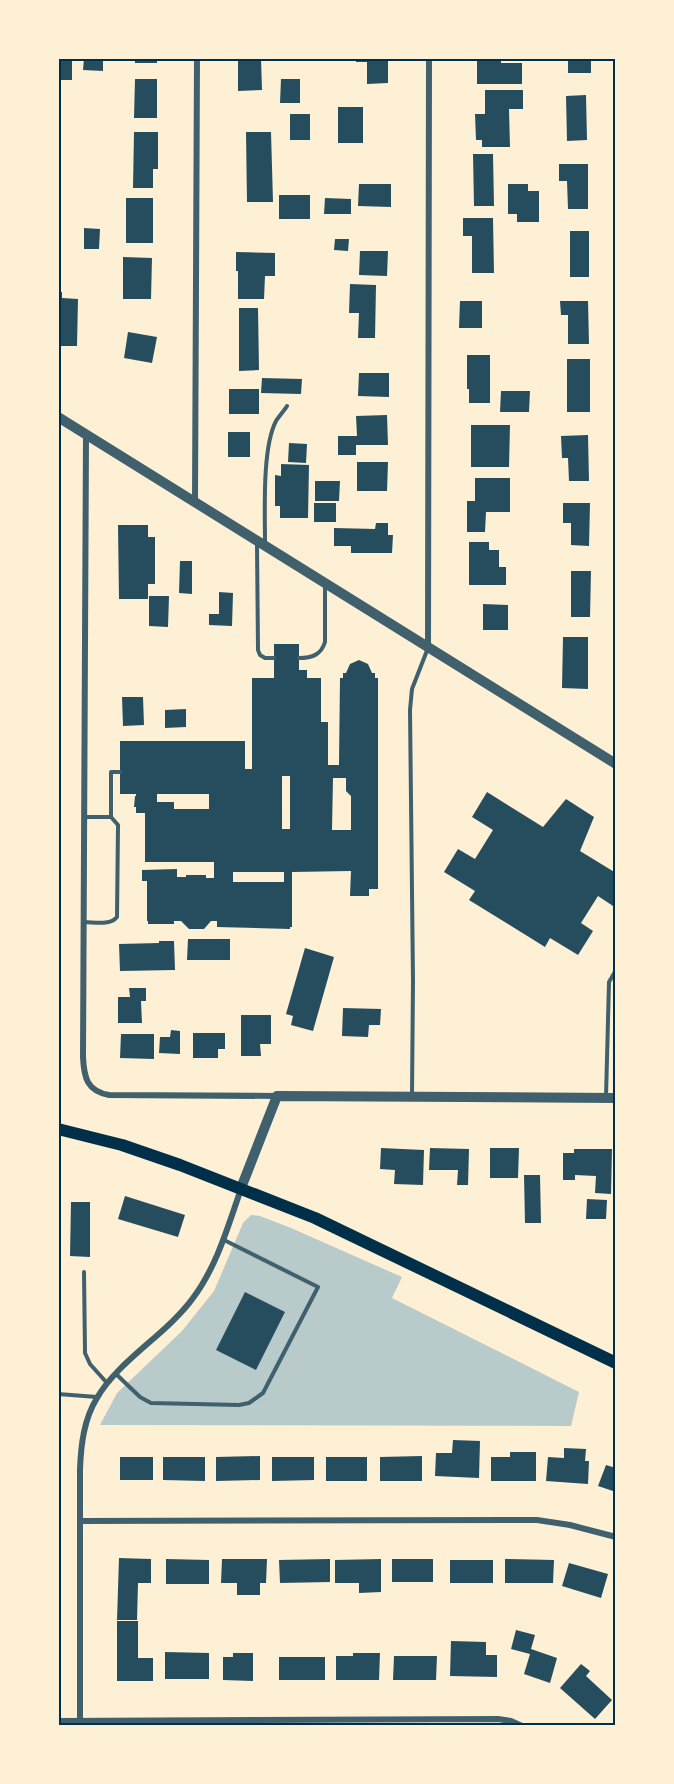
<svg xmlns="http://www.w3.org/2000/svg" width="674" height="1784" viewBox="0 0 674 1784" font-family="'Exo 2',sans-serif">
	<rect width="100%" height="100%" fill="#fdf0d5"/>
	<path fill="#b9caca" d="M251,1215l9,1 31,12 111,49 -10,21 187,94 -8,34 -471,-1 17,-32 65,-62 32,-40 29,-68z"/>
	<path fill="#264d5e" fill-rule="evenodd" d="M58,58h14v22h-14z
		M84,58h19v13l-20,-1z
		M135,58h22v5h-22z
		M238,58h23l1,32 -24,1z
		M356,58h32v25l-21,1v-22h-11z
		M477,58h24v5h21v21h-45z
		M568,58h23v15h-23z
		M135,79h22v39h-23z
		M281,79h19v24h-20z
		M485,90h38v19h-14l1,38h-28v-7h-6l-1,-26h10z
		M586,95l1,45 -20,1 -1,-45z
		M338,107h25v36h-25z
		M290,114h20v26h-20z
		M134,132h24v37h-5v19h-20z
		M246,132h25l2,70h-26z
		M473,154h20l1,52h-20z
		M559,164h29v45h-20l-1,-28h-8z
		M359,184h32v23l-33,-1z
		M508,184h20v7h11v31h-22v-8h-9z
		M279,195h31v24h-31z
		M126,198h27v45h-27z
		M325,198l26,1v15h-27z
		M463,218h30l1,55h-22v-37h-9z
		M84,228l16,1 -1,20h-15z
		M570,231h19v46h-19z
		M335,239h14l-1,12 -14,-1z
		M360,251h28l-1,25 -28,-1z
		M236,252l39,1v23h-10l-1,23h-26v-28h-2z
		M123,257l29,1 -1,41h-28z
		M350,284l26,1 -1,53h-17l1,-25h-10z
		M58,292h4v6l16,1 -1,47h-19z
		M460,301h22v27h-23z
		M560,301h28l1,43h-21v-29h-7z
		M239,308h19l1,62 -20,1z
		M128,332l29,5 -5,26 -28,-5z
		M467,355h23v48h-21v-14h-2z
		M567,359h23v53h-23z
		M359,373h30v24l-31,-1z
		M262,378l40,1 -1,15 -40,-1z
		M229,389h30v25h-30z
		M501,391h29l-1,21h-29z
		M387,415l1,30h-32v10h-18v-19h19l-1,-20z
		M471,425h39l-1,42h-38z
		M228,432h22v25h-22z
		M588,435l1,46h-20l-1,-23h-6l-1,-22z
		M289,443l18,1 -1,19 -18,-1z
		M357,462h31l-1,29h-30z
		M281,464l28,1 -1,53h-28v-12h-5v-31l6,1z
		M475,478h35v34h-24l-1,20h-18v-31h8z
		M315,481h25l-1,20h-24z
		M314,503h22v19h-22z
		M563,503h27l-1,43 -18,-1v-22h-8z
		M376,523h12v12h5l-1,18h-41v-7h-17v-18l41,1z
		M118,525h30v12h7v47h-7v15h-29z
		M469,542h20v8h10v17h7v18h-37z
		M180,561h12v33l-13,-1z
		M571,571h20l-1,46h-19z
		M219,592l14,1 -1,33 -23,-1v-11h10z
		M149,596h20l-1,31 -19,-1z
		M483,604l25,1v25h-25z
		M563,637h25v52l-26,-1z
		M274,644h25v26h8v8h14v44h7v43h11l1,-87h3v-5h3l4,-9 9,-4 9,4 4,9h3v5h3v211h-9v7h-19l1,-25 -59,1v55h-2v2l-73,-2v-6h-6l-7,8h-15l-8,-8h-7v3h-26v-3h-1v-40h-5v-11l35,-1v8h9v-2h20v3h8v-16h-69v-49h-9v-6h-2l1,-11h1v-2h-16v-53h125v28h7v-91h22zM282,776h8v53h-8zM333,778h13v13l5,5v34h-19zM157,794h52v15h-35v-7h-17zM233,872h51v10h-51z
		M122,697h21l1,28 -21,1z
		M186,709v18l-21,1v-18z
		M487,792l56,35 23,-28 28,18 -14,34 36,22v29l-3,4 -15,-10 -17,27 12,8 -15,24 -28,-17 -5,9 -76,-47 6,-9 -31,-19 14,-23 17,10 18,-29 -21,-13z
		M188,939h42v21h-43z
		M159,941h15l1,29 -55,1 -1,-27 40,-1z
		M305,948l29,9 -21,74 -22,-6 2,-9 -7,-2z
		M129,988h17v13h-5l1,22h-24v-26h12z
		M343,1008l38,1 -1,16h-11l-1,12 -26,-1z
		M241,1015h30v29h-11l1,12h-20z
		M171,1030l9,1v23l-21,-1 1,-16h10z
		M193,1033h32v16h-7v9h-25z
		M121,1034h33v25l-34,-1z
		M381,1148l43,2 -1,35 -29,-1 1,-14 -15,-1z
		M430,1148l39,1 -1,36h-11l1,-15h-29z
		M490,1148h29l-1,30h-28z
		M574,1149h38l-1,45 -16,-1 1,-17 -21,-1v5h-12v-27h11z
		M524,1175h16l1,48h-16z
		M125,1196l60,19 -7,22 -60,-18z
		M587,1199l20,1 -1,19h-20z
		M71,1202h19v55l-20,-1z
		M245,1292l40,20 -29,58 -40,-20z
		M453,1440l27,1 -1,37 -44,-2 1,-23h16z
		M564,1448l22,1 -1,12h4l-1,23 -42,-3 2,-24 16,1z
		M510,1452h26v29h-45v-24h19z
		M260,1456v24l-44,1v-24z
		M422,1456v25h-42v-24z
		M120,1457h33v23h-33z
		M163,1457h42v24l-42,-1z
		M272,1457h42v23l-42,1z
		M326,1457h41v24h-41z
		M606,1465l10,3v24l-18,-6z
		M119,1558l32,1v24h-13l-1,37h-20z
		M166,1559l43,1v24h-43z
		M222,1559h45l-1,24h-6v12h-23v-12h-16z
		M330,1559v23l-50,1 -1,-23z
		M381,1559v33l-22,1v-10h-24v-23z
		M392,1559h41v23h-41z
		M505,1559l49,1 -1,23h-48z
		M450,1560h43v23h-43z
		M569,1563l39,11 -7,24 -39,-12z
		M117,1621h21v37h15v23h-36z
		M516,1630l19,5 -4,14 26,9 -7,25 -26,-9 6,-20 -19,-5z
		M451,1641l35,1v13h11v22l-47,-1z
		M165,1652l44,1v26h-44z
		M233,1653h20v28l-30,-1v-23h10z
		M353,1653h27l-1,27h-43v-24h17z
		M394,1656h43l-1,24h-43z
		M279,1657h46v23h-46z
		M581,1664l9,7 -4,5 26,24 -17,19 -35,-31z"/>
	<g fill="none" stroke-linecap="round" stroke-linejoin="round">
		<path stroke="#3f606c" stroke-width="4" d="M265,542c0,-31 -3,-94 11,-121 3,-5 8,-10 11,-15
			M257,545l1,105 2,5 5,3h9
			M299,658c13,0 22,-3 26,-16v-55
			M111,817v-45h9
			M84,922c10,0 26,4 33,-5l1,-92 -7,-8h-27
			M412,1096l1,-115 -3,-271 2,-21 16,-41
			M606,1097l3,-115 7,-12
			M84,1272l1,81 5,11 17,19
			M116,1374l24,23 11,6 88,2 10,-2 14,-10 55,-106 -94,-47
			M58,1394l39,3"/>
		<path stroke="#3f606c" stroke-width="6" d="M86,435l-3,622c1,21 4,34 26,38l168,1
			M195,502l2,-444
			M428,647l1,-589
			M80,1521l457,-1 33,5 46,12
			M58,1721l440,-2 13,2 11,5
			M80,1721v-252c1,-25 4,-50 17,-71 21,-37 70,-64 96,-100 24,-32 35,-72 48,-109"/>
		<path stroke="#3f606c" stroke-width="10" d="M58,417l558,347
			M241,1188l36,-92 339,2"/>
		<path stroke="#003049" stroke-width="12" d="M58,1129l64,16 58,20 135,53 301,145"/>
	</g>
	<rect width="674" height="1784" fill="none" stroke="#fdf0d5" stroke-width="120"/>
	<rect x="60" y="60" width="554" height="1664" fill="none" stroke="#003049" stroke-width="2"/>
</svg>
